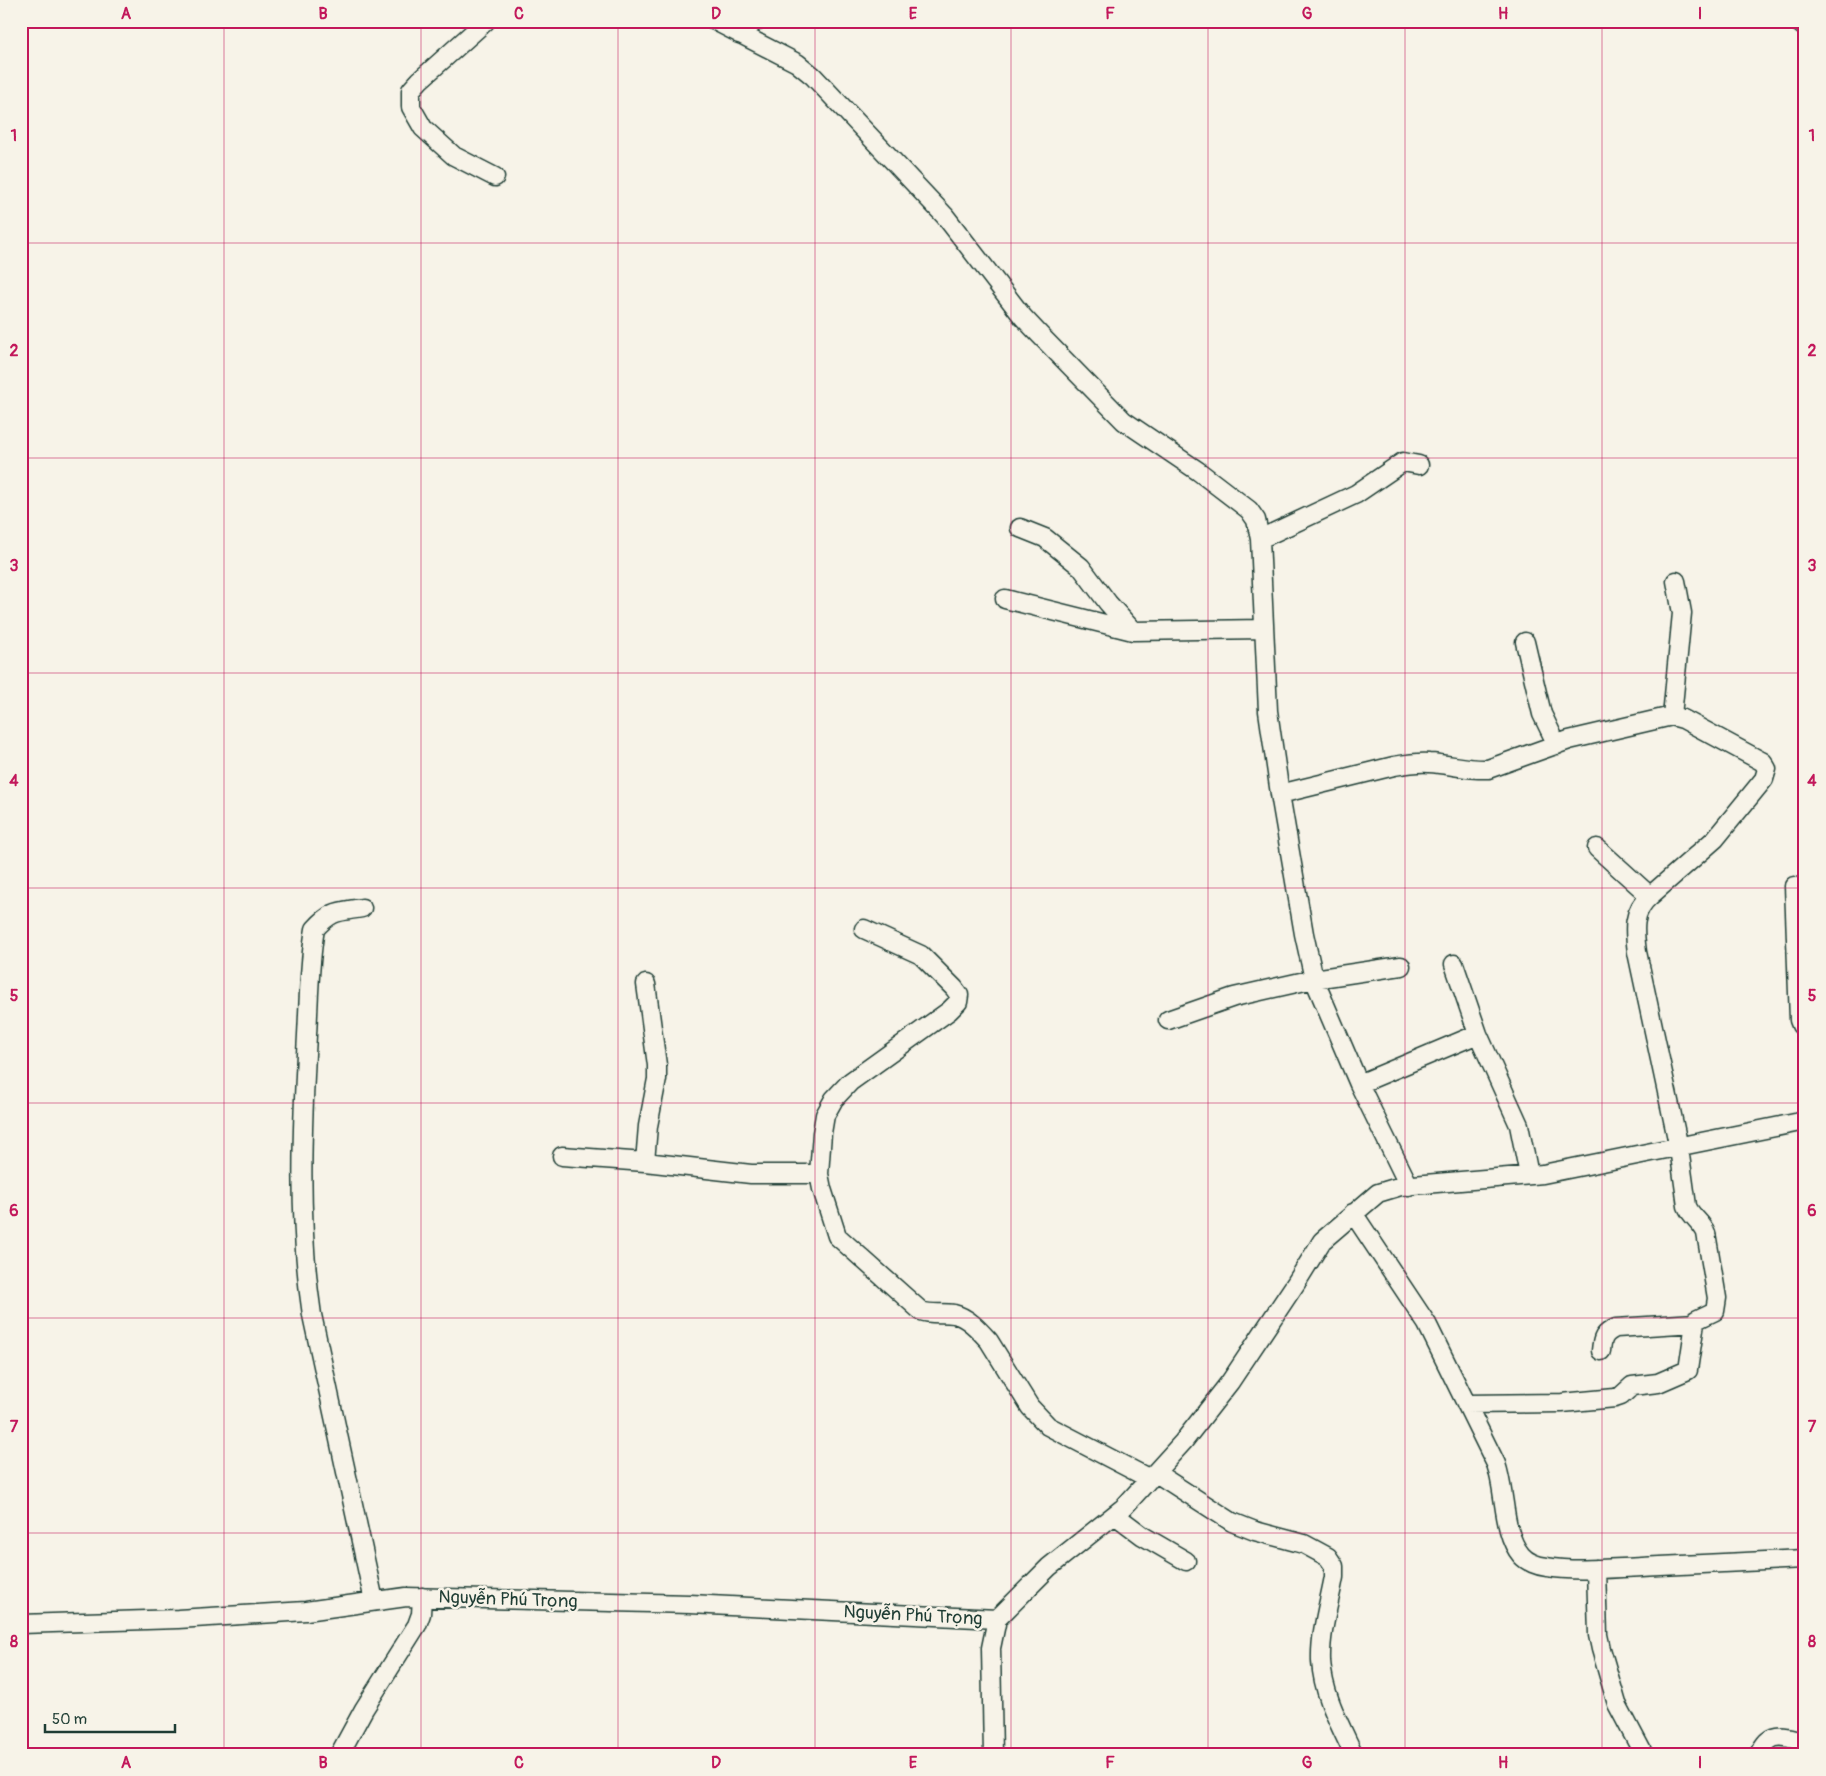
<svg xmlns="http://www.w3.org/2000/svg" width="1826" height="1776" viewBox="0 0 1826 1776" font-family="Pangolin,sans-serif">
	<rect width="100%" height="100%" fill="#f7f3e8"/>
	<filter id="ink" filterUnits="userSpaceOnUse"><feTurbulence type="fractalNoise" baseFrequency=".02" numOctaves="2"/><feDisplacementMap in="SourceGraphic" scale="10" xChannelSelector="R" yChannelSelector="G"/><feConvolveMatrix kernelMatrix="1 2 1 2 8 2 1 2 1" color-interpolation-filters="sRGB"/></filter>
	<g filter="url(#ink)">
		<g fill="none" stroke-linecap="round" stroke-linejoin="round">
			<g stroke="#1f3d34" stroke-width="21">
				<path id="minor" d="M486,21l-66,59 -9,10v17l12,21 31,28 41,21
					M715,21l82,42 16,13 132,140 78,101 16,17 85,87 74,50 51,39 7,10 4,19 8,172 12,83 24,140 10,45 45,105 50,102
					M1797,21l8,6
					M739,34l17,-13
					M1020,528l25,10 36,29 27,36 25,28
					M1260,539l96,-45 47,-32 16,3
					M1005,599l128,32 130,-2
					M1525,642l17,72 15,31
					M1672,716l10,-103 -6,-32
					M1280,794l114,-28c12,-2 24,-4 35,-3 20,1 39,7 59,6l81,-29 103,-24 11,3 80,43 4,7 -3,10 -49,60 -65,57 -53,-48
					M1794,886l5,134 2,5 4,1
					M1650,896c-18,15 -16,34 -13,56l42,196 8,58c4,11 15,16 19,27l11,65 -2,13 -19,9 -1,3
					M362,908c-24,4 -30,2 -47,21 -6,34 -6,71 -8,106 -5,92 -9,188 5,280l62,286
					M864,929l57,26 33,33 5,7 -1,7 -9,9 -99,71 -16,17 -9,16 -3,18 -3,41 3,15 15,47 84,75c11,4 21,1 33,3 14,3 26,17 35,27l41,66 18,19 102,53
					M1454,964l24,70 41,91 10,50
					M1168,1020l66,-23 80,-18 87,-13
					M1359,1084l119,-50
					M562,1156l83,6 106,12h68
					M645,1162l3,-36 9,-47v-14l-11,-81
					M1353,1213l74,111 69,140c10,28 6,68 25,91 6,7 17,11 26,12 28,5 67,1 95,0 54,-3 108,-5 163,-8
					M1466,1404l96,-1 53,-5 6,-2 11,-10 26,-3 30,-13 7,-47 -79,5c-12,5 -14,10 -15,23
					M1156,1473l76,49 23,9 49,13 24,13 6,9v11c-5,27 -14,56 -13,84 2,34 19,64 33,94
					M1115,1515l28,21 43,25
					M1596,1569l2,66 3,14 16,55 27,51
					M21,1624l157,-5 128,-8 100,-14 284,7 307,15
					M339,1755l25,-46 53,-84 4,-11 1,-17
					M993,1755l-2,-107 6,-29 52,-52 74,-59 60,-66 47,-60 66,-99 26,-42 56,-48 23,-7 142,-12 262,-53
					M1758,1755c3,-4 6,-11 10,-14 10,-9 26,-2 37,1"/>
			</g>
			<use href="#minor" stroke="#f7f3e8" stroke-width="18"/>
		</g>
	</g>
	<path fill="none" stroke="#c2185b" stroke-width="1" stroke-opacity="0.55" d="M224,21v1734M421,21v1734M618,21v1734M815,21v1734M1011,21v1734M1208,21v1734M1405,21v1734M1602,21v1734M21,243h1784M21,458h1784M21,673h1784M21,888h1784M21,1103h1784M21,1318h1784M21,1533h1784"/>
	<g text-anchor="middle" stroke-width="5" stroke-linejoin="round" paint-order="stroke">
		<g font-size="18" fill="#1f3d34" stroke="#f7f3e8">
			<text transform="translate(508 1599) rotate(2)" y="6">Nguyễn Phú Trọng</text>
			<text transform="translate(913 1615) rotate(3)" y="6">Nguyễn Phú Trọng</text>
		</g>
	</g>
	<rect width="1826" height="1776" fill="none" stroke="#f7f3e8" stroke-width="55"/>
	<path d="M45 1724v8h130v-8" fill="none" stroke="#1f3d34" stroke-width="2.5"/>
	<text x="52" y="1724" font-size="15" fill="#1f3d34" stroke="#f7f3e8" stroke-width="4" paint-order="stroke">50 m</text>
	<rect x="28" y="28" width="1770" height="1720" fill="none" stroke="#c2185b" stroke-width="2"/>
	<g font-size="16" text-anchor="middle" font-weight="bold" fill="#c2185b">
		<text x="126" y="19">A</text>
		<text x="323" y="19">B</text>
		<text x="519" y="19">C</text>
		<text x="716" y="19">D</text>
		<text x="913" y="19">E</text>
		<text x="1110" y="19">F</text>
		<text x="1307" y="19">G</text>
		<text x="1503" y="19">H</text>
		<text x="1700" y="19">I</text>
		<text x="14" y="141">1</text>
		<text x="1812" y="141">1</text>
		<text x="14" y="356">2</text>
		<text x="1812" y="356">2</text>
		<text x="14" y="571">3</text>
		<text x="1812" y="571">3</text>
		<text x="14" y="786">4</text>
		<text x="1812" y="786">4</text>
		<text x="14" y="1001">5</text>
		<text x="1812" y="1001">5</text>
		<text x="14" y="1216">6</text>
		<text x="1812" y="1216">6</text>
		<text x="14" y="1432">7</text>
		<text x="1812" y="1432">7</text>
		<text x="14" y="1647">8</text>
		<text x="1812" y="1647">8</text>
		<text x="126" y="1768">A</text>
		<text x="323" y="1768">B</text>
		<text x="519" y="1768">C</text>
		<text x="716" y="1768">D</text>
		<text x="913" y="1768">E</text>
		<text x="1110" y="1768">F</text>
		<text x="1307" y="1768">G</text>
		<text x="1503" y="1768">H</text>
		<text x="1700" y="1768">I</text>
	</g>
</svg>
